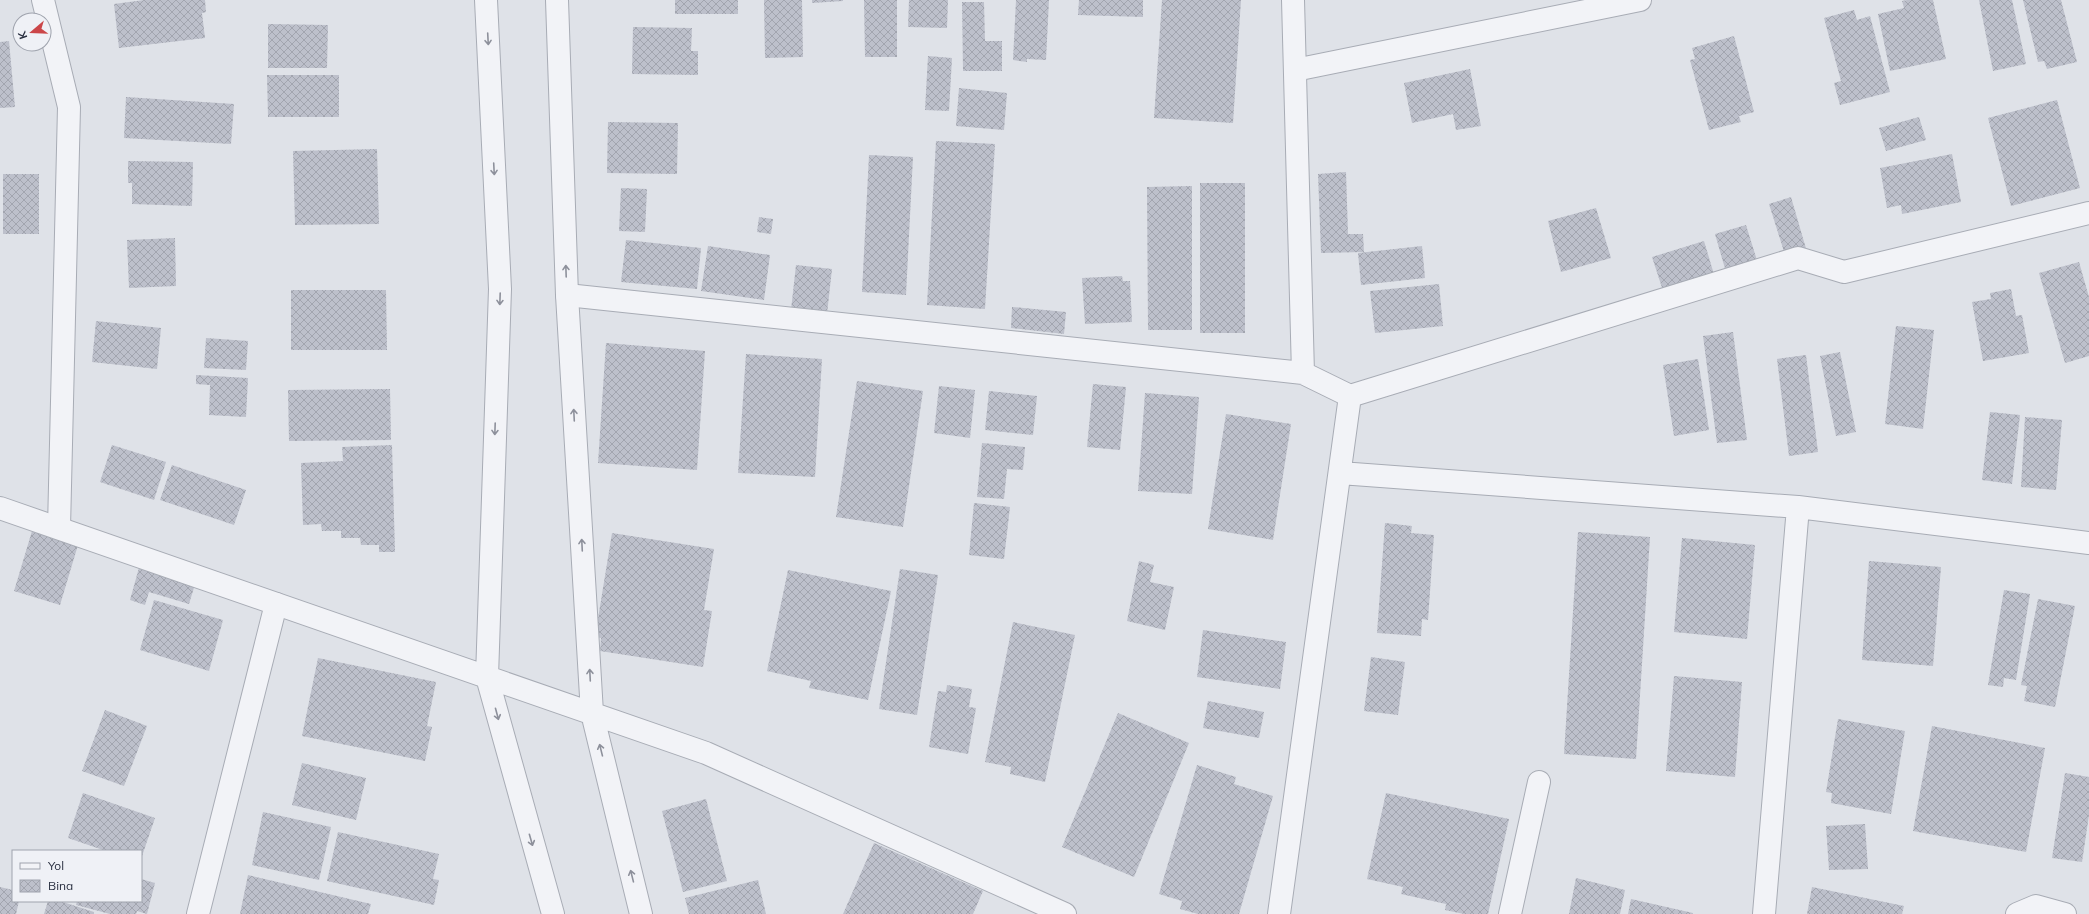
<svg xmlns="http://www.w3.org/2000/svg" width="2089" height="914" viewBox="0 0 2089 914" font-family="Mulish,sans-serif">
	<defs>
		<pattern id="building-cross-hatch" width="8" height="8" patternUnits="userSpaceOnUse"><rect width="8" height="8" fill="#bdc0cb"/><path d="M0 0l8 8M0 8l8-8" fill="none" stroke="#a2a5af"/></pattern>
	</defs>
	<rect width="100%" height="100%" fill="#dfe2e8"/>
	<path fill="url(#building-cross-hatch)" d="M144,0h61l1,12 -4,1 3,25 -86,10 -5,-44z
		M675,0h63v14h-63z
		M764,0h38l1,57 -38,1z
		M812,0h31v1l-31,2z
		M864,0h33v57h-32z
		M909,0h39l-1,28 -39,-1z
		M1016,0h33l-3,60 -19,-1v3l-14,-2z
		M1079,0h64v17l-65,-2z
		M1162,0h79l-8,123 -79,-5z
		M1907,0h26l13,59 -56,12 -12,-57 26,-6 -2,-7z
		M1979,0h33l14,64 -33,7z
		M2023,0h38l16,62 -30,7 -3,-8 -6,1z
		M962,2h22l1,39h17v30h-39z
		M1854,10l3,10 13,-4 20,76 -50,13 -6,-22 7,-2 -17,-63z
		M268,24l60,1 -1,43h-59z
		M633,27l59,1 -1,23h7v24l-66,-1z
		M1734,36l20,76 -15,4 2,6 -32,8 -19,-70 5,-1 -3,-11z
		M9,41l6,66 -15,1v-66z
		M928,56l24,2 -3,53 -24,-1z
		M1470,69l11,57 -25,4 -3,-16 -41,9 -8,-40z
		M267,75h72v42h-71z
		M959,88l48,5 -3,37 -48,-4z
		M126,97l108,7 -3,40 -107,-6z
		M2057,100l23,88 -69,18 -23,-88z
		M1919,117l7,23 -40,11 -7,-23z
		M608,122l70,1 -1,51 -70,-1z
		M936,141l59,3 -10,165 -58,-4z
		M377,149l2,75 -84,1 -2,-74z
		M1952,154l9,48 -59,12 -1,-9 -14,3 -7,-40z
		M869,155l44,2 -7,138 -44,-3z
		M128,161l65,1 -1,44 -60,-2v-21h-4z
		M1346,172l2,62h15l1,18 -43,1 -3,-79z
		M3,174h36v60h-36z
		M1200,183h45v150h-45z
		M1192,186v144h-44l-1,-143z
		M621,188l26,1 -2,43 -26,-1z
		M1791,197l16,55 -21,6 -17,-54z
		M1596,208l15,50 -50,14 -13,-51z
		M759,217l14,2 -2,15 -14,-2z
		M1746,225l14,45 -32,9 -13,-45z
		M175,238l1,48 -47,2 -2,-48z
		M626,240l75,8 -4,41 -76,-7z
		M1704,241l12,40 -51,16 -13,-40z
		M708,246l62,9 -6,45 -63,-9z
		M1422,246l3,32 -64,7 -3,-32z
		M2079,262l10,35v59l-24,7 -26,-90z
		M796,265l36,4 -5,45 -36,-4z
		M1122,276l1,5h7l2,41 -47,2 -3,-46z
		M1439,284l4,42 -68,7 -5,-42z
		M2011,289l5,27 6,-1 7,38 -46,8 -11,-59 19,-3 -1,-6z
		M291,290h95l1,60h-96z
		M1012,307l54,5 -2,22 -53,-6z
		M96,321l65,7 -4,41 -65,-7z
		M1896,326l38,4 -11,99 -38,-5z
		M1733,332l14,108 -30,3 -14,-107z
		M206,338l42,3 -2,29 -42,-2z
		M606,343l99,8 -8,119 -99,-7z
		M1840,352l16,80 -20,4 -16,-80z
		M746,354l76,5 -7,118 -77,-4z
		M1806,355l12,97 -29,4 -12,-97z
		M1698,359l11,71 -35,6 -11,-71z
		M196,375l52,3 -2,39 -37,-2 1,-30 -14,-1z
		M857,381l66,10 -20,136 -67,-10z
		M1093,384l33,3 -6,63 -33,-3z
		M939,386l36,4 -5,48 -36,-5z
		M390,389l1,51 -102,1 -1,-51z
		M989,391l48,5 -4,39 -48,-5z
		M1145,393l54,4 -7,97 -54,-3z
		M1990,412l30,3 -8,69 -30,-4z
		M1226,414l65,10 -18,116 -65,-11z
		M2025,417l37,3 -6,70 -35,-3z
		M982,443l43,4 -2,23 -16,-1 -3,30 -27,-2z
		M112,445l54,17 -12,38 -54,-18z
		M392,445l3,107h-16v-7h-18l-1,-7h-19v-7h-19l-1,-7 -18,1 -2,-62 42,-2 -1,-14z
		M172,465l74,25 -12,35 -74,-25z
		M974,503l36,4 -6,52 -35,-4z
		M1385,523l27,3 -1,7 23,2 -6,85 -6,-1 -1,17 -44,-3z
		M32,531l46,14 -18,60 -46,-14z
		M1578,532l72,5 -14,222 -72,-5z
		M612,533l102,16 -10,61 8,1 -9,56 -103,-16 1,-13 -6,-1z
		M1682,538l73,7 -8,94 -73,-7z
		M1139,561l15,4 -4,17 24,5 -9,43 -38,-9z
		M1869,561l72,6 -8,99 -71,-6z
		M140,564l56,17 -7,23 -40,-12 -4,13 -15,-5z
		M900,569l38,6 -21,140 -38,-6z
		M788,570l103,21 -23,109 -59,-12 2,-7 -44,-10z
		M2004,590l26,4 -14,86 -12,-2 -1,9 -15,-2z
		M2038,599l37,7 -20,101 -31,-6 3,-15 -6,-1z
		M154,600l69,20 -14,51 -69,-21z
		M1013,622l62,13 -30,147 -35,-8 1,-7 -26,-5z
		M1203,630l83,12 -6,47 -83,-12z
		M1371,657l34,5 -7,53 -34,-4z
		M318,658l118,24 -9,44 5,1 -7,34 -123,-25z
		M1674,676l68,6 -7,95 -69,-6z
		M947,685l25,4 -3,18 7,1 -8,46 -39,-7 9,-56 8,1z
		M1208,701l56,11 -5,26 -56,-10z
		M105,710l42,16 -23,60 -42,-15z
		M1118,713l71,30 -55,134 -72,-30z
		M1838,719l67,12 -14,83 -60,-11 1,-10 -6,-1z
		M1932,726l113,22 -19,104 -113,-21z
		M302,763l64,15 -10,42 -64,-15z
		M1197,765l39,12 -2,7 39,12 -34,118h-41l-18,-5 2,-8 -23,-7z
		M2065,773l24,4v38l-7,47 -30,-4z
		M83,793l72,25 -14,41v-8h-35l-38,-13z
		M1386,793l123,26 -21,95h-24l-19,-4 1,-6 -45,-10 2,-7 -36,-8z
		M706,799l21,82 -44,11 -21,-81z
		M263,812l68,15 -12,53 -67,-15z
		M1865,824l3,45 -39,1 -3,-44z
		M338,832l101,22 -6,25 6,1 -5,25 -107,-24z
		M874,843l109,48 -10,23h-130z
		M248,875l123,29 -3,10h-128z
		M1576,878l49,12 -5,24h-51z
		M141,879l14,4 -8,31 -10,-3 -1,3h-26l-34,-9 1,-4h64z
		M758,880l8,34h-77l-4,-16z
		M0,887l13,3v11h6l-3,13h-16z
		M1812,887l92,19 -2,8h-95z
		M1631,899l62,14v1h-65z
		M48,901h12l34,11v2h-50z"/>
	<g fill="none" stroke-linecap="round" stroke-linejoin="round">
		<g stroke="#a8acb5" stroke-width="24">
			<path id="minor" d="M43,0l26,107 -10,421
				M1293,0l10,373
				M1295,70l345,-70
				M567,295l736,78 47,23 448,-138 46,14 245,-59
				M1340,473l458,34 291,36
				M198,914l78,-310
				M1279,914l71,-518
				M1510,914l29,-132
				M1764,914l34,-407
				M2017,914l19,-8 29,8"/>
		</g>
		<g stroke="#a8acb5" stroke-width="24">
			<path id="tertiary" d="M486,0l14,289 -13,388 66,237
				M557,0l10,295 25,418 49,201
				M0,508l706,245 359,161"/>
		</g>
		<use href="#minor" stroke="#f2f3f7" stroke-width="22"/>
		<use href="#tertiary" stroke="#f2f3f7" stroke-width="22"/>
	</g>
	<defs><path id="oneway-shaft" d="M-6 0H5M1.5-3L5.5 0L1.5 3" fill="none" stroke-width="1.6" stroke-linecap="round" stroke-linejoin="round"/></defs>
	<g stroke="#8d909b">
		<use href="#oneway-shaft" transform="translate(488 39) rotate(87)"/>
		<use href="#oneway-shaft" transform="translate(494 169) rotate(87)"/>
		<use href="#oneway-shaft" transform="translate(566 271) rotate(-92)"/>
		<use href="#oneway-shaft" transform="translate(500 299) rotate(92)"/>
		<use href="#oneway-shaft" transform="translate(574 415) rotate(-93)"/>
		<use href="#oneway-shaft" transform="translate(495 429) rotate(92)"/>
		<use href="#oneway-shaft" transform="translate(582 545) rotate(-93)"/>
		<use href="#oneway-shaft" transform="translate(590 675) rotate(-93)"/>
		<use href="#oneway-shaft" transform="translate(497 714) rotate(75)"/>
		<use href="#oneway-shaft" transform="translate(601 750) rotate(-104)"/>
		<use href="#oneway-shaft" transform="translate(531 840) rotate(74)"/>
		<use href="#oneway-shaft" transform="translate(632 876) rotate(-104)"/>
	</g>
	<rect x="12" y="850" width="130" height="52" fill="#eff1f6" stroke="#9fa3ad"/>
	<rect x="20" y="863" width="20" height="6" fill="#f2f3f7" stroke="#9fa3ad"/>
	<text x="48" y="870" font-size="12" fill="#282e3f">Yol</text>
	<rect x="20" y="880" width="20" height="12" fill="url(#building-cross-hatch)" stroke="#9fa3ad"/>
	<text x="48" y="890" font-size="12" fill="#282e3f">Bina</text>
	<g transform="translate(32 32) rotate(251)"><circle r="19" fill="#eff1f6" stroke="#9fa3ad"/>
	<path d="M0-3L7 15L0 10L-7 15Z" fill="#cb4649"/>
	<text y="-6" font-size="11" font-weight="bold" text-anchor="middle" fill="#282e3f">K</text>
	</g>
</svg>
